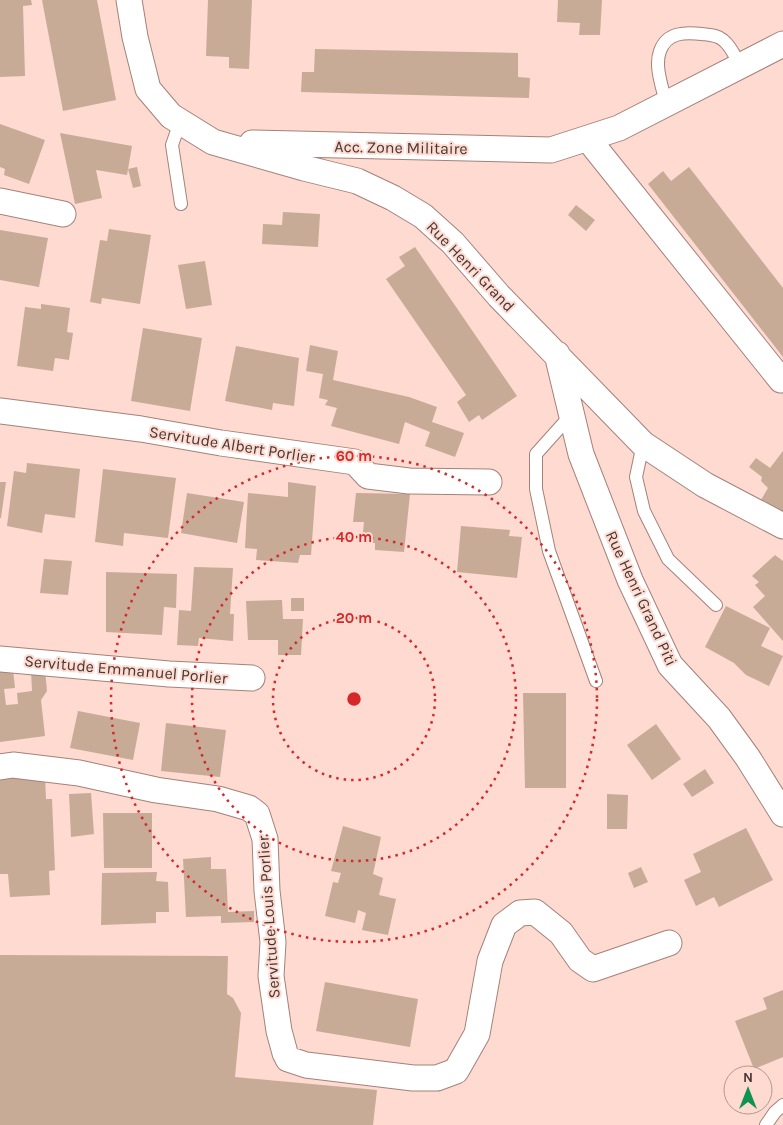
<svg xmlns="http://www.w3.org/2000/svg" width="783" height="1125" viewBox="0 0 783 1125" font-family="Karla,sans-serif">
	<rect width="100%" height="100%" fill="#fedad0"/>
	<path fill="#c7ab97" d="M0,0h31l1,5 -9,1 2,70 -25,1z
		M42,0h55l19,100 -53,11z
		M208,0h44l-3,69 -20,-1v-11l-23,-1z
		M558,0h44l-2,35h-21l1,-12 -23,-1z
		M315,49l203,4v24l12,1 -1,20 -228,-6 1,-20h12z
		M0,124l45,16 -16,44 -25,-9 1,-6 -5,-2z
		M60,133l72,13 -5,29 -31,-5 6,28 -27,6z
		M137,167l4,19 -8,2 -5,-19z
		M689,167l94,121v69l-135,-173 15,-13 8,10z
		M576,205l19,15 -9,11 -18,-16z
		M283,212l37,2 -2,33 -56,-3 1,-20 19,1z
		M109,229l42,6 -11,69 -38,-6 -1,6 -11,-2 10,-62 7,1z
		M0,230l48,8 -9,49 -39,-7z
		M415,247l102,149 -35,24 -3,-5 -10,7 -12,-20 9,-7 -80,-116 19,-13 -6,-9z
		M205,261l7,44 -26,4 -8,-44z
		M41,304l29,4 -3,24 6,1 -4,27 -14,-2 -2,13 -36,-5 8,-59 16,2z
		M143,328l59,10 -12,73 -59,-10z
		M310,345l28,6 -5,29 76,17 28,10 -5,15 32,11 -9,24 -30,-11 5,-14 -25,-10 -6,22 -68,-18 6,-18 -12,-3 3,-5 -9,-2 4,-24 -17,-3z
		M236,346l63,12 -5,48 -21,-3 -1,7 -47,-9z
		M783,451v63l-22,-14 7,-12 -7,-7 1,-4 -13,-10 7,-9 14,10z
		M27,463l53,6 -5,49 -30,-4 -3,19 -35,-7 7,-55 12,2z
		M103,469l73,9 -8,60 -44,-5 -1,13 -28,-4z
		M0,482h6l-5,36h-1z
		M288,482l28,4 -5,69h-11l-2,8 -42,-3 1,-11 -12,-1 3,-55 40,4z
		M187,493l57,9 -7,41 -56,-10z
		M356,493l54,1 -6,58 -29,-2v-7l-13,-1 2,-20h-11z
		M461,526l49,4 -1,6 13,1 -5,41 -60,-6z
		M775,555l8,6v80l-30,-34 12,-11 -10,-11 4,-3 -7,-6z
		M44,559l28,2 -4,34 -28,-2z
		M194,567l39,1 -3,46h4l-1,27 -34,-3 -1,8 -21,-1 2,-35 12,1z
		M106,572l71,2 -1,34 -12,-1 -2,28 -56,-3z
		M291,598h13v13h-13z
		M282,600l1,19h20l-2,36h-23v-15h-30l-2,-39z
		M726,606l44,22 -9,18 22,10 -14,30 -23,-11 -12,-12 -29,-16z
		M13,670l2,18 -11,1 2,16 12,-1 -1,-11 15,-2 -1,-20 14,-1 2,21 -6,9 4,36 -45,6v-71z
		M523,693h43v95h-41z
		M78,711l62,12 -7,37 -63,-12z
		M166,723l60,7 -6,47 -59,-6z
		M656,724l25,35 -29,21 -25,-35z
		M705,769l9,14 -22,14 -9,-13z
		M45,776l1,23h6l3,71 -6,1 1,24 -40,2 -2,-23h-8v-97z
		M91,793l3,41 -23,3 -2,-43z
		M607,794l21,1 -1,34h-20z
		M103,813h49v55h-48z
		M343,826l38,11 -8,37 10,4 -4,17 17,4 -8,36 -26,-5 4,-17 -8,-3 -3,13 -30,-7 8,-34 5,1 3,-10 -10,-2z
		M746,828l27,52 -54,27 -5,-10 -18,9 -12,-26 17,-8 -8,-18z
		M211,857v12h15l2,43 26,-1v11l-33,1v-7l-35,1 -3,-58z
		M641,867l7,15 -14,6 -6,-15z
		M157,872l-1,9 12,1 1,30h-13v11l-55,2 1,-52z
		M0,955l228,1 -1,38 6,4 8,15 -6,64 142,13 -4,35h-373z
		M325,982l93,17 -8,48 -94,-16z
		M783,990v67l-29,12 -19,-48 32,-12 -4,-11z"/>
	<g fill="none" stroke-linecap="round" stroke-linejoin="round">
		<g stroke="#a38279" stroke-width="14">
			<path id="lane" d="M666,104c-3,-16 -12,-37 -6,-53 7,-19 25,-19 42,-17 8,1 15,1 21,6 9,7 12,17 17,26
				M180,122l-8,23 9,59
				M571,415l-35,39v35l13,62 47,130
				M643,444l-7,33 8,34 24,48 48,46
				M766,1125l9,-13 8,-7"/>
		</g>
		<g stroke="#a38279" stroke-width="27">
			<path id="street" d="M129,0l6,37 13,52 23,27 42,26 91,26 53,13 36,17 30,18 30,27 46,53 144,148 62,41 78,41
				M588,139l193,241
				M252,143l299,7 68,-22 164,-84
				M0,201l63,13
				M557,354l24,100 49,126 40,85 49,53 29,40 35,56
				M0,411l141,18 80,14 134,19 13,14 41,5 80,1
				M0,659l169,15 83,4
				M0,767l13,-2 66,8 77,17 62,9 31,9 8,6 8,25 2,52 6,51 -2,34 8,55 6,22 3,6 18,6 107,13h24l19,-7 21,-37 13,-73 14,-36 16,-12 15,-1 26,21 19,27 13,9 76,-26"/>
		</g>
		<use href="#lane" stroke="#fff" stroke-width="12"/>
		<use href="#street" stroke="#fff" stroke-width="25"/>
	</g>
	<g fill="none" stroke="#d62828" stroke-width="2.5" stroke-dasharray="2.5 5">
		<circle cx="354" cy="699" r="81"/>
		<circle cx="354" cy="699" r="162"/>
		<circle cx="354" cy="699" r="243"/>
	</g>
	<g text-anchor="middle" stroke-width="4" stroke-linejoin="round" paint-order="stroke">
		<g font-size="16" fill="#453733" stroke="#fedad0">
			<text transform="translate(401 147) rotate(1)" y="6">Acc. Zone Militaire</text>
			<text transform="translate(471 266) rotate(46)" y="6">Rue Henri Grand</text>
			<text transform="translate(232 444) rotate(9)" y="6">Servitude Albert Porlier</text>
			<text transform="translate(642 598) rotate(65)" y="6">Rue Henri Grand Piti</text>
			<text transform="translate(126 669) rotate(5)" y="6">Servitude Emmanuel Porlier</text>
			<text transform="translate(268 917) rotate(-94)" y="6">Servitude Louis Porlier</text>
		</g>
	</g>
	<circle cx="354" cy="699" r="8" fill="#d62828" stroke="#fedad0" stroke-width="2.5"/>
	<g font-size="15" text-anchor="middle" font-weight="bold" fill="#d62828" stroke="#fedad0" stroke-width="4" stroke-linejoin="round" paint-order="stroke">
		<text x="354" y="461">60 m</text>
		<text x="354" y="542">40 m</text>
		<text x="354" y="623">20 m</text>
	</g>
	<g transform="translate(748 1090)"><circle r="24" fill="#fedad0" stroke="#b49991"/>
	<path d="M0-4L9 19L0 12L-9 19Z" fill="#0f9351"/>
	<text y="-8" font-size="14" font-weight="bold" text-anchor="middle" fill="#453733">N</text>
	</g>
</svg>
